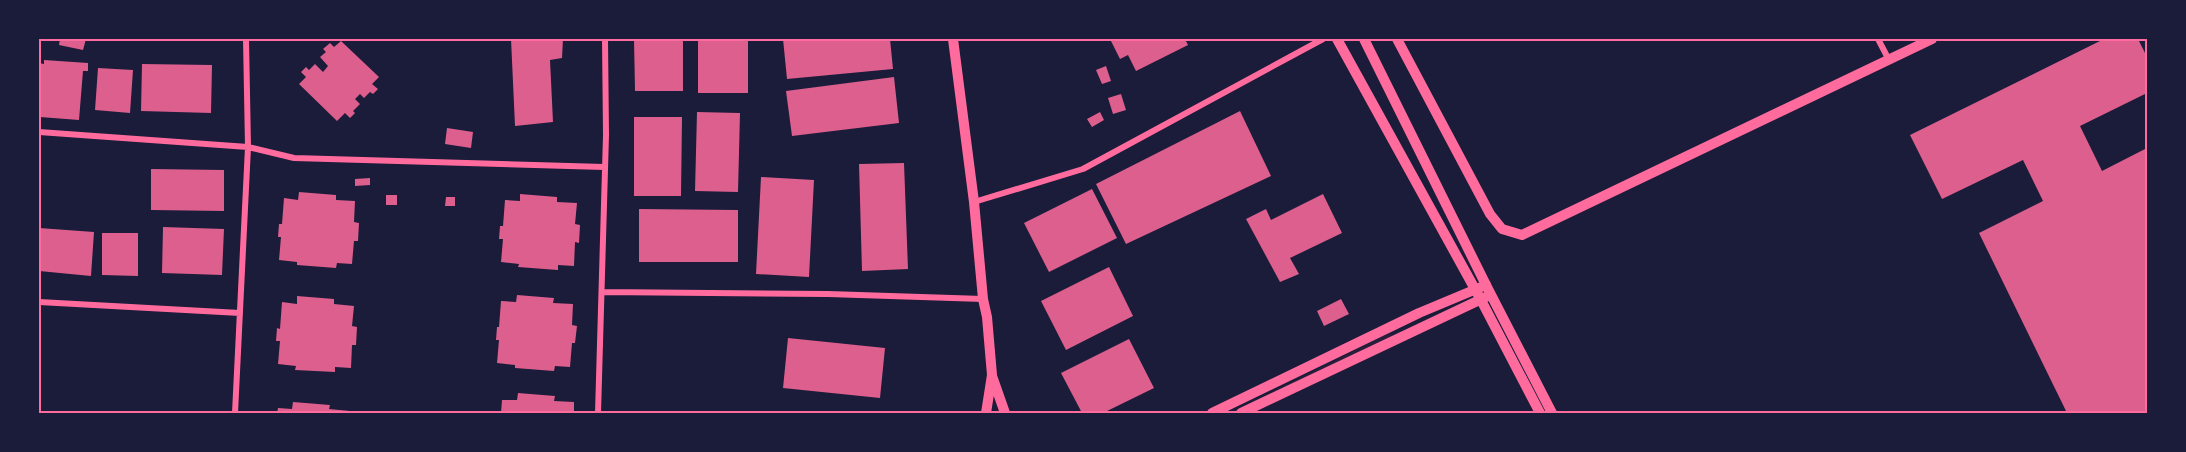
<svg xmlns="http://www.w3.org/2000/svg" width="2186" height="452" viewBox="0 0 2186 452" font-family="'Varela Round',sans-serif">
	<rect width="100%" height="100%" fill="#1b1b3a"/>
	<path fill="#2a1e3b" d="M1390,333l2,4 -144,76h-19z"/>
	<path fill="#dd5f8e" d="M60,39h26l-3,11 -24,-5z
		M511,39h52l-1,19 -12,2 3,62 -38,4z
		M634,39h49v52h-48z
		M698,39h50v54h-50z
		M783,39h107l3,30 -106,10z
		M1110,39h75l3,6 -52,26 -8,-16 -8,4z
		M2104,39h34l9,18v36l-67,33 22,45 45,-23v265h-80l-88,-180 64,-32 -20,-41 -81,39 -32,-64z
		M341,41l38,36 -7,7 6,5 -5,5 -3,-2 -6,6 -4,-4 -5,5 5,5 -7,7 2,2 -5,5 -5,-5 -8,8 -38,-37 7,-7 -5,-5 5,-5 3,3 6,-6 8,8 5,-6 -8,-9 6,-5 -3,-3 7,-6 4,4z
		M44,60l44,3v8h-5l-4,49 -39,-3 -1,-54 5,1z
		M142,64l70,1 -1,48 -70,-2z
		M1106,66l5,15 -9,3 -6,-14z
		M98,68l35,2 -3,43 -35,-3z
		M894,77l5,46 -107,13 -6,-45z
		M1121,94l5,16 -13,4 -5,-16z
		M1240,111l31,65 -145,68 -30,-60z
		M697,112l43,1 -2,79 -43,-1z
		M1100,112l4,8 -12,7 -5,-8z
		M634,117h48l-1,79h-47z
		M447,128l26,4 -2,16 -26,-4z
		M904,163l4,106 -46,2 -3,-107z
		M151,169l73,1v41l-73,-1z
		M761,177l53,3 -5,97 -53,-3z
		M370,178v7l-15,1v-7z
		M1092,189l25,49 -68,34 -25,-49z
		M299,192l37,3v5l19,1 -1,21 5,1 -1,18h-4l-2,23 -15,-1 -1,5 -39,-3v-3l-18,-2 2,-23h-3l1,-13h3l2,-26 14,2z
		M520,194l37,3v5l20,1 -2,21 5,1 -1,18 -4,-1 -1,24 -16,-1v5l-40,-3 1,-3 -18,-2 2,-23h-4l1,-13h3l2,-26 15,1z
		M1323,194l19,39 -52,25 9,16 -19,8 -34,-63 20,-10 5,11z
		M386,195h11v10h-11z
		M446,197h9v9h-10z
		M639,209l99,1v52h-99z
		M163,227l61,2 -2,46 -60,-2z
		M39,228l55,4 -3,44 -52,-5z
		M102,233h36v43l-36,-1z
		M1109,267l24,49 -67,34 -25,-49z
		M517,295l37,3 -1,5 20,1 -1,21 5,1 -2,17h-3l-2,24 -15,-1 -1,5 -39,-3v-3l-18,-2 2,-23h-3l1,-13h2l2,-26 15,1z
		M297,296l37,3v5l20,2 -2,20 5,1 -1,18h-4l-1,23 -16,-1v5l-40,-2 1,-4 -18,-2 2,-23h-4l1,-13 3,1 2,-27 15,2z
		M1341,299l8,15 -25,12 -7,-15z
		M788,338l97,10 -5,50 -97,-10z
		M1129,339l25,49 -51,25h-21l-21,-40z
		M518,393l37,3 -1,5 20,1v11h-73l1,-13h15z
		M293,402l37,3 -1,4 21,2 -1,2h-72l1,-5 14,1z"/>
	<g fill="none" stroke-linecap="round" stroke-linejoin="round">
		<path stroke="#ff6b9d" stroke-width="6" d="M1878,39l11,21
			M39,132l209,15 46,11 310,9
			M974,202l109,-33 240,-130
			M602,292l226,2 155,5
			M39,302l201,11
			M235,413l13,-266 -2,-108
			M598,413l8,-278 -1,-96"/>
		<path stroke="#ff6b9d" stroke-width="10" d="M953,39l21,163 9,97 4,18 5,58 -6,38
			M1397,39l93,175 12,15 20,6 410,-196
			M992,376l13,37
			M1212,413l207,-100 67,-28
			M1241,413l247,-117"/>
		<path stroke="#ff6b9d" stroke-width="10" d="M1337,39l144,261 59,113
			M1364,39l122,246 66,128"/>
	</g>
	<rect width="2186" height="452" fill="none" stroke="#1b1b3a" stroke-width="81"/>
	<rect x="40" y="40" width="2106" height="372" fill="none" stroke="#ff6b9d" stroke-width="2"/>
</svg>
